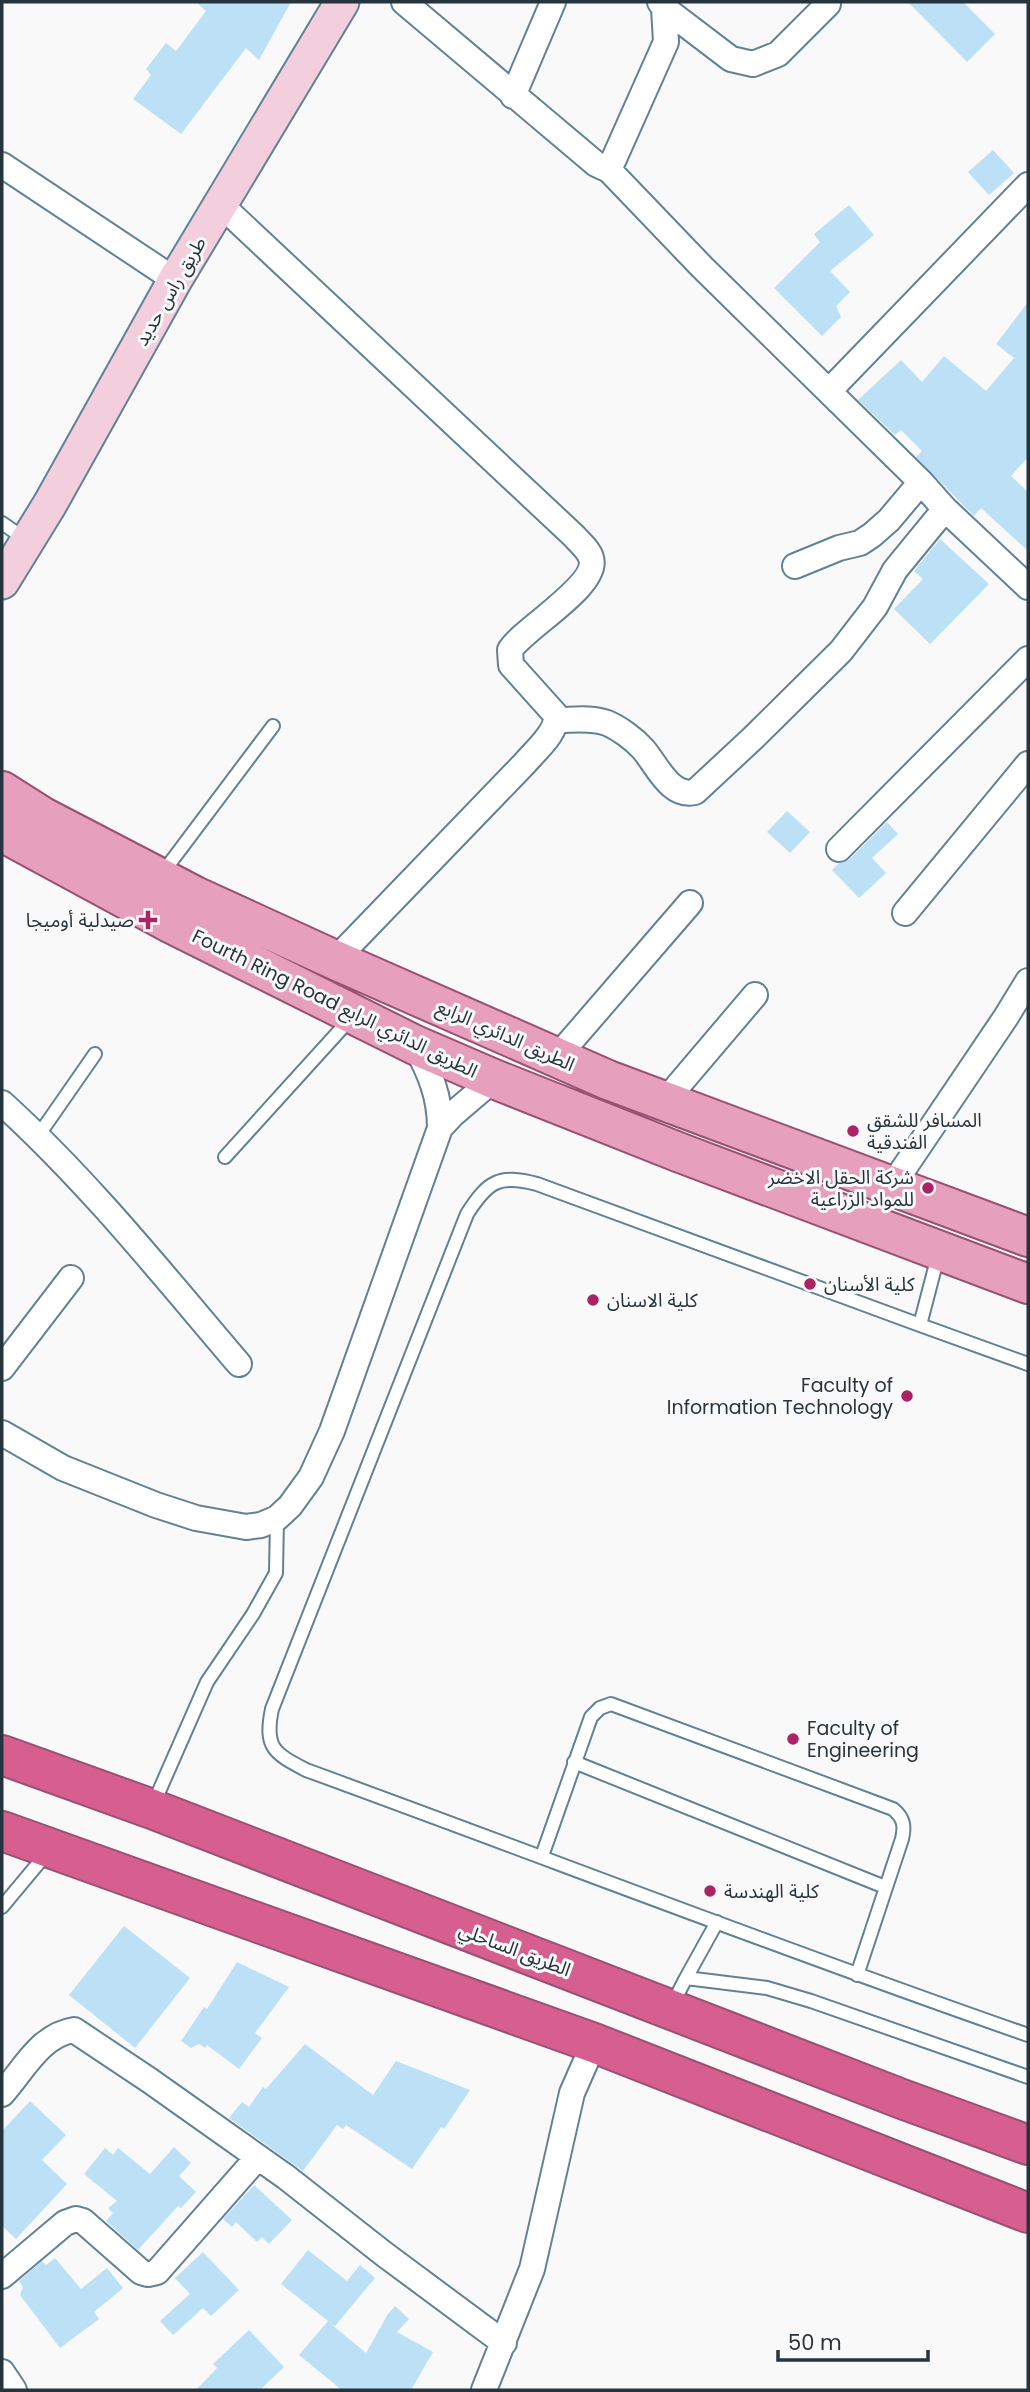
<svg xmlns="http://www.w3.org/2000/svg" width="1030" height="2392" viewBox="0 0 1030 2392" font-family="Poppins,'Noto Sans Arabic',sans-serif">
	<rect width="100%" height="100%" fill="#f9f9f9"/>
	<path fill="#bce0f6" d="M196,2h95l-32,58 -13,-12 -65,86 -48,-35 18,-24 -5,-6 20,-26 10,8 30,-40z
		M908,2h55l32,32 -28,28z
		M993,150l21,23 -25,22 -21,-23z
		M849,205l25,30 -44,36 20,21 -14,14 5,11 -19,19 -48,-48 46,-46 -6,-8z
		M1028,302v155l-17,19 17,16v59l-47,-43 -7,8 -58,-59 6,-6 -21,-21 -6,5 -37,-35 43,-40 21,22 22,-26 42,35 28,-33 -18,-14z
		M940,539l49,45 -59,60 -36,-35 29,-30 -9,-8z
		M787,811l23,21 -20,21 -23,-21z
		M887,822l11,12 -26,24 14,15 -27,25 -27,-28 7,-7 11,-4z
		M124,1926l66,52 -55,70 -66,-53z
		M237,1962l52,25 -34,46 7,5 -23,31 -32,-24 -2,3 -6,-4 -8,4 -10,-7 23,-34 3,2z
		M305,2044l68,51 23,-34 74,29 -26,39 -3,-2 -29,42 -66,-44 -3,4 -6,-4 -34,46 -74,-53 13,-16 7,5 14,-20 3,2z
		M30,2101l36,34 -24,25 25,24 -51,55 -14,-13v-95z
		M174,2147l17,16 -12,13 17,16 -15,16 -3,-2 -40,44 -32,-29 7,-8 -5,-5 9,-7 -33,-27 21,-26 8,7 5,-7 32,26z
		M254,2185l38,35 -23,24 -7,-7 -5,5 -21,-20 -4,5 -9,-8z
		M308,2250l39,31 13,-16 15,13 -40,48 -4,-2 35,29 22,-39 7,-8 14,13 -12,13 36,20 -22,38h-69l-43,-35 29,-34 -47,-37z
		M203,2252l36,38 -28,26 -8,-8 -30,27 -13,-14 30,-27 -15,-16z
		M55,2258l26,31 26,-21 16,20 -29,24 5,7 -39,29 -40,-53 3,-8 -4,-6 23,-20 4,4z
		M249,2330l35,37 -24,23h-64l21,-22 -4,-4z"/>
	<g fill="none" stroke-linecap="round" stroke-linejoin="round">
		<g stroke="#618296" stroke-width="16">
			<path id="lane" d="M2,523l23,16
				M161,875l112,-149
				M38,1136l57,-82
				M225,1157l127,-140
				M938,1256l-18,69 108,39
				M920,1325l-383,-141c-38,-10 -49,-3 -70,30l-195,495c-8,39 2,44 34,61 241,88 480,181 722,265
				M574,1762l311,125
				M153,1805l54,-123 46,-68 23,-41 1,-55
				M542,1856l49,-139 9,-9 11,-4 282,105c11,9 12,17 9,30l-45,136
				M2,1907l45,-54
				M686,1978l31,-56
				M672,2005l14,-27 81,10 44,13 217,76"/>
		</g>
		<g stroke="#618296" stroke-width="28">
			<path id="street" d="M404,2l192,162 13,6 93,97 219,215 24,27 83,78
				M664,8l67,51 22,5 25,-10 50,-50
				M513,96l40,-94
				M2,165l173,115
				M609,170l57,-128 -2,-34 -4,-6
				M221,205l353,331c5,6 15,14 17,22 9,27 -66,69 -81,92l1,15 44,49c5,16 -20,37 -30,49l-190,197
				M829,391l199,-206
				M795,566l44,-18 21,-5 12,-8 17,-15 32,-38
				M557,720c15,0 35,-3 50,3 12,5 27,16 36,26 14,16 27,49 52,43l58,-54 88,-87 34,-44 20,-37 50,-61
				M839,849l189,-190
				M905,913l123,-149
				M557,1057l133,-154
				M665,1101l90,-106
				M2,1103c87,79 161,172 237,261
				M440,1128l13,-14 41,-35
				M892,1186l114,-169 22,-36
				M2,1368l69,-90
				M2,1433l61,35 93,37 40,13 50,9 15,-2 16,-7 13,-12 21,-29 21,-46 108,-303c0,-32 -10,-55 -25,-83
				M2,2094c21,-23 38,-59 72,-64l75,50 137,97 98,77 120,89
				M2,2276l63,-53 11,-4 7,2 58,51 7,2 9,-2 101,-115
				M2,2372l12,18
				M484,2390l48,-121 40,-176 22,-50"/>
		</g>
		<g stroke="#618296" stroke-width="37">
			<path id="secondary" d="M2,582l48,-78 125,-224 167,-278"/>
		</g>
		<g stroke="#985073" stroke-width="42">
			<path id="primary" d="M2,791l41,26 152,79 140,64 273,120 420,157
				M2,832l170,92 243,121 79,34 184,73 350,132"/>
		</g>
		<g stroke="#985073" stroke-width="42">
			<path id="highway" d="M2,1755l150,54 750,290 126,46
				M2,1831l592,212 434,170"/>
		</g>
		<use href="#lane" stroke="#fff" stroke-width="12"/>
		<use href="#street" stroke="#fff" stroke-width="24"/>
		<use href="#secondary" stroke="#f3cfde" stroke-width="33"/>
		<use href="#primary" stroke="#e69fbc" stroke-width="38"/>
		<use href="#highway" stroke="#d65f90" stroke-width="38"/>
	</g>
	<g fill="#ab2265" stroke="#f9f9f9" stroke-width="2.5">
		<path d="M144.5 909.5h7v7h7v7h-7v7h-7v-7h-7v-7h7z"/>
		<circle cx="853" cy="1131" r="7"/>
		<circle cx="928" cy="1188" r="7"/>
		<circle cx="810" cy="1284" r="7"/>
		<circle cx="593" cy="1300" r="7"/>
		<circle cx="907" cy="1396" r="7"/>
		<circle cx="793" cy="1739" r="7"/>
		<circle cx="710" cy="1891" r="7"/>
	</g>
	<g text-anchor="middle" stroke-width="6" stroke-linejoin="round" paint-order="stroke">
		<g font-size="19" fill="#26353d" stroke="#f9f9f9">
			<text transform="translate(170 291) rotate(-60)" y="7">طريق راس حديد</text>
			<text transform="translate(335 1003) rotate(26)" y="7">Fourth Ring Road الطريق الدائري الرابع</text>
			<text transform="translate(506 1035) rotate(24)" y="7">الطريق الدائري الرابع</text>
			<text transform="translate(515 1949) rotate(21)" y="7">الطريق الساحلي</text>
		</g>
		<g font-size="19" fill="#26353d" stroke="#f9f9f9" text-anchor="start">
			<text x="134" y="927" text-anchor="end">صيدلية أوميجا</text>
			<text x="867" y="1127">المسافر للشقق<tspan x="867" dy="22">الفندقية</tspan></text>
			<text x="914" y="1184" text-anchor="end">شركة الحقل الاخضر<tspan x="914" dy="22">للمواد الزراعية</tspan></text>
			<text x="824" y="1291">كلية الأسنان</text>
			<text x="607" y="1307">كلية الاسنان</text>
			<text x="893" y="1392" text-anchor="end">Faculty of<tspan x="893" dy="22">Information Technology</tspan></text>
			<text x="807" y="1735">Faculty of<tspan x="807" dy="22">Engineering</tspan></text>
			<text x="724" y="1898">كلية الهندسة</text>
		</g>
	</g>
	<rect width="1030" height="2392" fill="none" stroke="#26353d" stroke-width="7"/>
	<path d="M778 2350v10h150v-10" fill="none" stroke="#26353d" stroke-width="3.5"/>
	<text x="788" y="2350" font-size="21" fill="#26353d" stroke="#f9f9f9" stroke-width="5" paint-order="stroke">50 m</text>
</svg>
